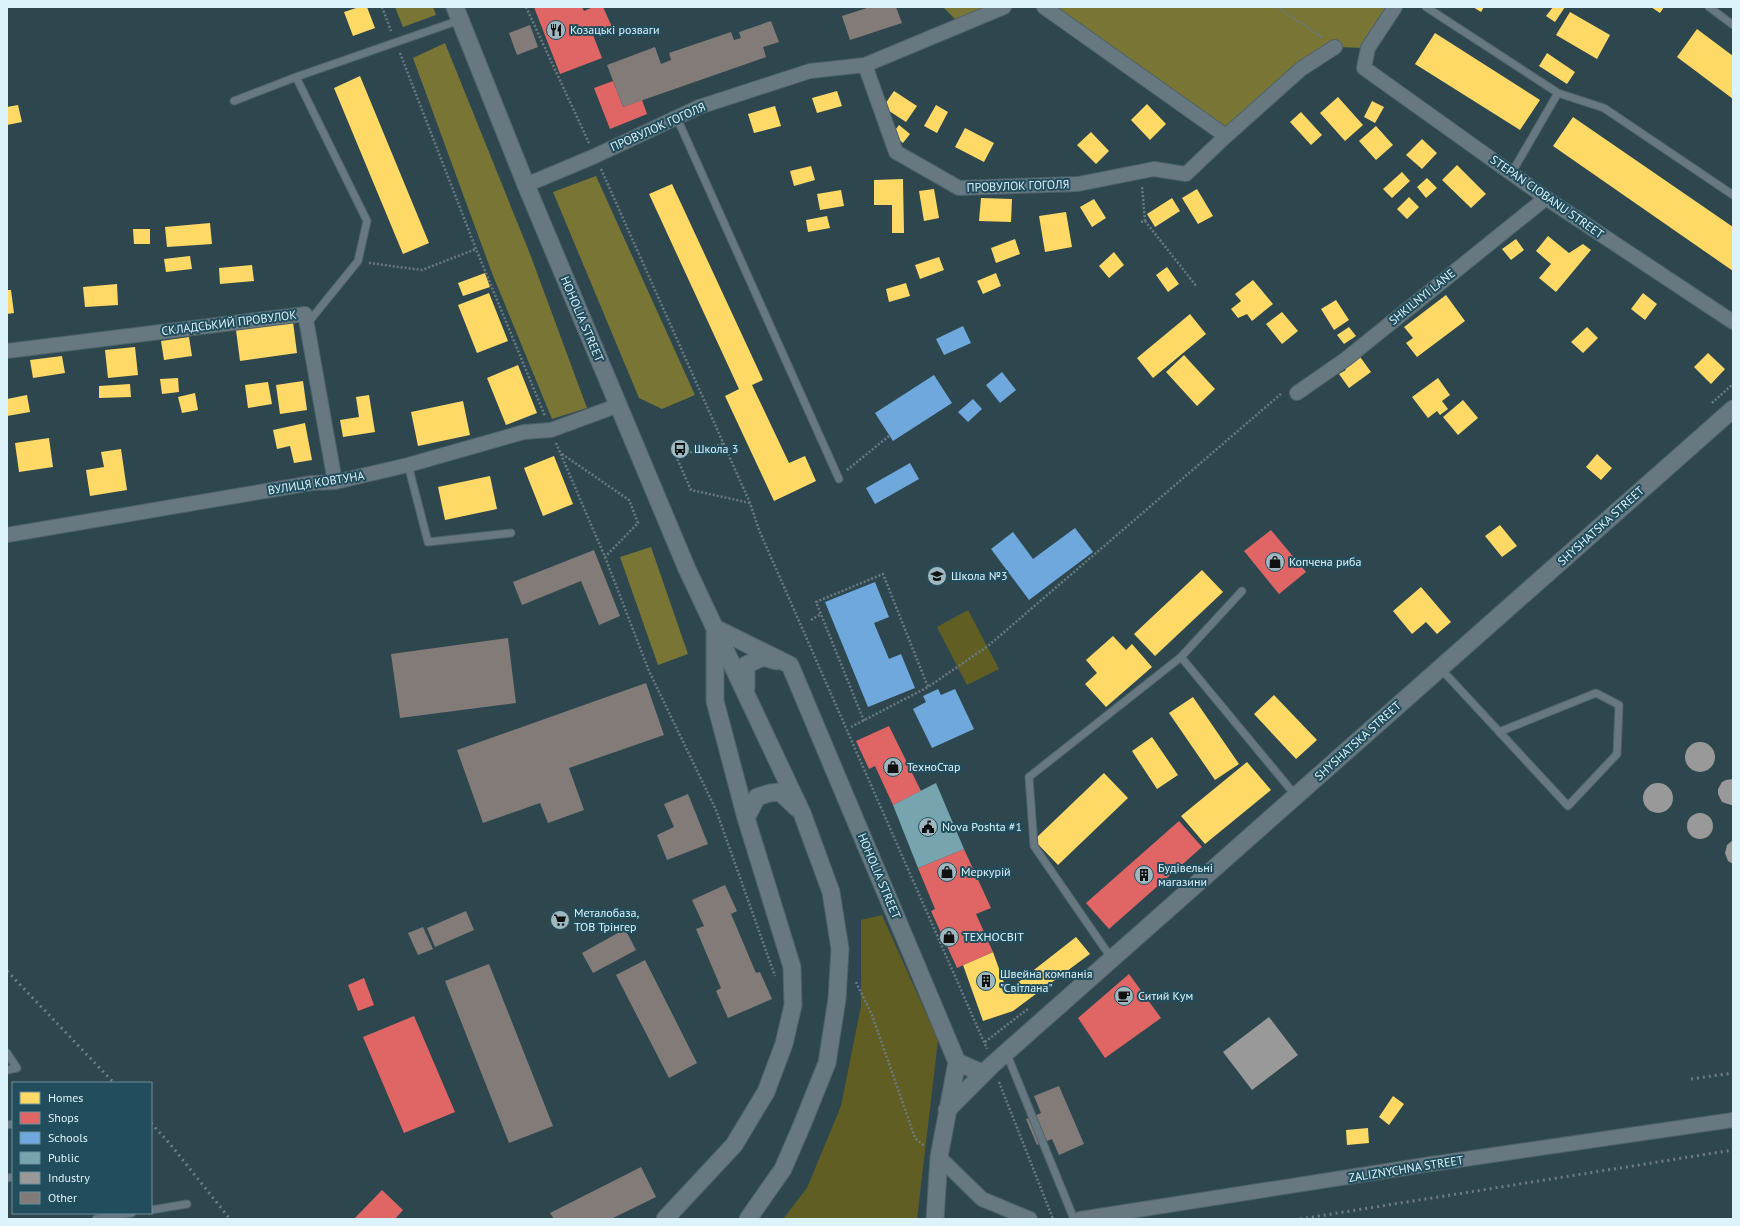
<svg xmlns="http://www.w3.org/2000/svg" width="1740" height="1226" viewBox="0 0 1740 1226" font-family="'PT Sans',sans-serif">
	<rect width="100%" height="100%" fill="#2e474f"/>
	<path fill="#615e24" d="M968,610l31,59 -32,16 -30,-58z
		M882,915l56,125 -21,179h-134l24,-31 34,-82 20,-100v-86z"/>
	<path fill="#787535" d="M395,7h38l3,8 -33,12z
		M943,7h61l-44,17z
		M1044,7h355l-31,41 -33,-1 -109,89z
		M445,43l85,211 57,154 -35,11 -60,-146 -79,-215z
		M596,176l99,219 -33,14 -23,-11 -86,-206z
		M651,547l37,107 -30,11 -38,-108z"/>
	<path fill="#ffd966" d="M359,7h8l8,21 -22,8 -9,-24z
		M1473,7h11l-3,5z
		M1553,7h12l-10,15 -9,-6z
		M1651,7h13l-4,6z
		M1570,12l40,23 -13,24 -41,-24z
		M1697,29l36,27v43l-56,-42z
		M1435,33l105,67 -20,30 -105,-66z
		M1547,53l28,19 -8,12 -28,-18z
		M360,76l69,167 -26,11 -69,-166z
		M837,91l5,15 -25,7 -5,-15z
		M894,91l23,15 -11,16 -23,-15z
		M1338,97l25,28 -18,16 -25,-28z
		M1372,101l12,6 -9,16 -11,-6z
		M1147,104l19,20 -16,16 -19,-20z
		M18,105l4,17 -15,3v-18z
		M936,105l12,7 -11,21 -13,-7z
		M775,106l6,20 -27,7 -6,-19z
		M1301,112l21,23 -11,10 -21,-23z
		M1573,117l160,110v44l-180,-125z
		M899,125l11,9 -7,9 -11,-9z
		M1376,126l17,19 -17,15 -17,-19z
		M965,128l29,15 -10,19 -29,-15z
		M1091,132l18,19 -13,13 -19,-19z
		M1422,139l15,14 -15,16 -16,-14z
		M1457,165l29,29 -15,14 -29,-28z
		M811,166l4,14 -21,6 -4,-15z
		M1402,172l8,9 -18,17 -9,-9z
		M1427,178l10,10 -11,10 -9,-11z
		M903,179l1,54h-12v-28h-18v-25z
		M672,184l91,196 -11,5 37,78 16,-7 11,25 -42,20 -49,-105 14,-7 -90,-195z
		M934,189l5,29 -15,3 -5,-30z
		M1197,189l16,27 -15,8 -16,-26z
		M841,190l3,16 -24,4 -3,-16z
		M1409,197l10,10 -12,12 -10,-10z
		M981,198l31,1 -1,23 -32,-1z
		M1172,198l8,13 -25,16 -8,-13z
		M1094,199l12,19 -14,9 -12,-20z
		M1066,212l6,35 -27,5 -6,-36z
		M827,216l3,12 -22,4 -2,-12z
		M210,223l2,21 -45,3 -2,-20z
		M133,229h17v15h-16z
		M1548,236l21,17 14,-9 8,6 -35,42 -17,-14 12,-14 -15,-13z
		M1015,239l5,15 -24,9 -5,-15z
		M1516,239l8,11 -13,10 -9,-11z
		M1114,252l10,13 -15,13 -10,-12z
		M190,256l2,13 -26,3 -2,-13z
		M939,257l5,13 -24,9 -5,-14z
		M252,265l2,16 -34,3 -1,-16z
		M1167,267l12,17 -11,8 -12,-17z
		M485,273l5,14 -27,9 -5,-13z
		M996,273l5,13 -18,8 -6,-13z
		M1253,280l20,24 -21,17 -5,-7 -9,4 -7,-9 10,-8 -6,-7z
		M906,283l4,13 -21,6 -3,-13z
		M117,284l1,21 -33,2 -2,-20z
		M7,290h4l3,23 -7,1z
		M489,293l19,48 -31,12 -19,-48z
		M1643,293l14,11 -12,16 -14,-11z
		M1446,295l19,26 -48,36 -11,-14 7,-5 -9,-11z
		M1336,300l13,20 -15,10 -13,-21z
		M1282,312l16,19 -16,13 -16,-20z
		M1190,314l16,20 -53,44 -16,-20z
		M293,322l4,31 -57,8 -4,-31z
		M1349,327l7,9 -12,8 -7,-9z
		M1587,327l11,11 -15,15 -12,-11z
		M189,337l3,19 -28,4 -3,-19z
		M135,347l3,28 -30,3 -3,-28z
		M1708,353l17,16 -14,15 -17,-17z
		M1358,354l13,18 -22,16 -10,-14 7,-4 -4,-5z
		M1184,355l31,34 -18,17 -31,-34z
		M62,356l3,17 -32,5 -3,-18z
		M518,365l19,48 -31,12 -19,-47z
		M178,378l1,14 -17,2 -2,-15z
		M1438,378l12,17 -8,6 6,8 -8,6 -3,-4 -9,7 -16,-21z
		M303,381l4,29 -27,4 -4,-29z
		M268,382l4,22 -24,4 -3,-23z
		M130,384l1,13 -32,1v-12z
		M195,393l3,17 -16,3 -4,-16z
		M27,395l3,17 -23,4v-17z
		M369,395l6,37 -32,5 -3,-17 19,-3 -3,-20z
		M1463,400l15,18 -20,17 -15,-18z
		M463,401l7,34 -52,11 -7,-34z
		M305,423l7,37 -18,3 -4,-17 -13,3 -4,-19z
		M49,438l4,29 -34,5 -4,-29z
		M121,449l6,41 -37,6 -4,-26 18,-3 -3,-15z
		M1597,454l15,14 -11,12 -15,-13z
		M554,456l19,48 -30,12 -19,-48z
		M490,476l7,33 -52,11 -7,-33z
		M1500,525l17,21 -15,11 -17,-21z
		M1202,570l21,22 -68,64 -21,-22z
		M1421,587l30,35 -14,12 -11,-12 -14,12 -19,-23z
		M1113,636l13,14 6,-6 20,23 -46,40 -21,-23 12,-11 -11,-13z
		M1274,695l43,45 -21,19 -42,-45z
		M1193,697l46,67 -24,16 -46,-67z
		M1152,737l26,38 -21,14 -25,-38z
		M1247,762l24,28 -66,54 -24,-28z
		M1104,773l24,25 -70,67 -24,-25z
		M1076,937l14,17 -77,57 -30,10 -20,-56 30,-13 14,39z
		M1393,1096l11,8 -15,21 -10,-8z
		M1368,1128l1,15 -22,2 -1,-15z"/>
	<path fill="#e06666" d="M534,7h48l2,4 9,-4h10l9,20 -19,8 9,23 -42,16z
		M613,81l10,26 19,-7 5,14 -37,15 -16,-41z
		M1271,530l35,42 -27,22 -35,-43z
		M889,726l32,65 -28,14 -18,-39 -6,3 -13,-28z
		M1179,821l23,26 -93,82 -23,-26z
		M964,849l27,59 -15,6 17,38 -36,16 -26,-57 4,-2 -17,-41z
		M1129,974l32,44 -56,40 -27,-40z
		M364,978l10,27 -16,6 -10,-26z
		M414,1016l41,96 -51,21 -41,-96z
		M382,1190l21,20 -8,9h-41z"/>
	<path fill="#6fa8dc" d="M963,326l8,17 -27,12 -8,-16z
		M1002,372l14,18 -16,13 -14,-18z
		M934,375l18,28 -59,38 -18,-28z
		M973,399l9,10 -14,13 -10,-10z
		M910,463l9,16 -44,25 -9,-16z
		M1075,528l18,24 -64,48 -38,-51 22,-17 20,27z
		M875,582l14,35 -15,6 15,36 12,-5 14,34 -47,19 -43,-105z
		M938,689l3,6 14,-6 19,40 -42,19 -19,-39 13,-7 -3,-6z"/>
	<path fill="#76a5af" d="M936,783l28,66 -46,19 -25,-63z"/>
	<path fill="#999" d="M1685 757a15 15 0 1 1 30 0a15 15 0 1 1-30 0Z
		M1733,779v26h-2l-9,-3 -4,-8v-5l4,-7 4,-2z
		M1643 798a15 15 0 1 1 30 0a15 15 0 1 1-30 0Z
		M1687 826a13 13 0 1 1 26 0a13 13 0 1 1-26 0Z
		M1733,840v24l-5,-3 -3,-8 2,-8z
		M1269,1017l29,38 -46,35 -29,-38z"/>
	<path fill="#837b77" d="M870,7h26l6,16 -52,17 -8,-24z
		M771,21l8,21 -16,5 3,10 -143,50 -16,-42 48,-18 6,17 10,-4 -2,-7 62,-21 3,8 7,-2 -2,-6z
		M530,25l8,22 -21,8 -8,-22z
		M594,550l26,66 -21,9 -18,-44 -59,24 -9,-23z
		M508,638l8,65 -116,15 -9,-64z
		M646,683l18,52 -95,33 15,42 -36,13 -8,-20 -57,20 -26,-73z
		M688,794l20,50 -41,16 -10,-25 17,-8 -10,-23z
		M725,885l12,26 -6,3 25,59 4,-1 12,27 -44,19 -12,-27 5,-3 -25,-59 8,-3 -12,-26z
		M466,911l8,19 -39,17 -8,-19z
		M423,927l10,22 -15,6 -10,-22z
		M625,929l11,21 -43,23 -11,-20z
		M645,960l52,103 -28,15 -53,-103z
		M489,964l64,162 -44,17 -64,-162z
		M1059,1086l25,58 -25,11 -7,-16 -15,6 -11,-26 15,-6 -7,-17z
		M641,1167l15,30 -45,22h-57l-4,-6z"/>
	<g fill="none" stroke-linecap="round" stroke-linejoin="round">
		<g stroke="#4d636a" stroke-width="9">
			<path id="service" d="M1426,7l132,86 -47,81
				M1709,7l24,18
				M296,77l71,144 -9,40 -51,63
				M1558,93l46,15 129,87
				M234,101l62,-24 164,-57
				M676,116l163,363
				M408,465l20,77 83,-9
				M1181,657l61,-66
				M1441,669l127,137 49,-52 2,-49 -23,-12 -97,39
				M1112,959l-78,-113 -5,-69 152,-120 115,139
				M1006,1052l68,167
				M7,1053l10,15 -10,2
				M7,1125l6,-1
				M7,1178l6,-1
				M151,1210l36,-6
				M96,1219l36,-6"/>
		</g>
		<g stroke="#4d636a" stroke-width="16">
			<path id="minor" d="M1044,7l182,129
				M1395,7l-27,41 -4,20 182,130 187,124
				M865,65l31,87 63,36 119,-4 76,-15 32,5 40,-38 75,-67 34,-22
				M526,185l69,-29 104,-49 111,-36 55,-6 139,-58
				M7,351l298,-37 30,168
				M1297,393l49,-34 200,-161
				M7,535l305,-52 23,-1 73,-17 116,-33 27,-2 68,-25
				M939,1157l43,42 48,20
				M1080,1219l351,-55 302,-44"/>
		</g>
		<g stroke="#4d636a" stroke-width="19">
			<path id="tertiary" d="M455,7l71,178 161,384 115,244 29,79 9,57 -3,50 -10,64 -25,62 -19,44 -35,50
				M715,628l75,37 167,397 25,11
				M746,688v-23l17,-8 13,4
				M746,818l11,-21 13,-4 10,-1 17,16
				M947,1110l45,-45 741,-656
				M665,1219l69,-74 32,-53 18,-48 9,-39 -1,-38 -46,-149 -31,-117v-68
				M935,1219l4,-62 18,-95"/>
		</g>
		<path stroke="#6a7a7f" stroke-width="2.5" stroke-dasharray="2 2" stroke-linecap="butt" d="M382,7l9,24
			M526,7l63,136
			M1277,7l46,31
			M400,53l76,196 69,167
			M601,169l149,334 9,27 228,519
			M1145,221l52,66
			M1141,222l4,-1 -3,-35
			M369,263l53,7 54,-21
			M1712,403l21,-19
			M556,443l49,114 44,114 67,139 59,166
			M723,444l-47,12 15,34 59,13
			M562,454l67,46 9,23 -33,34
			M847,470l42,-34
			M811,620l10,-6
			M864,721l-48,-119 67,-28 45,113
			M851,727l77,-40 60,-41 294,-253
			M856,982l16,33 43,123 9,8
			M985,1042l44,-34
			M999,1082l54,137"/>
		<use href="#service" stroke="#687880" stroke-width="7"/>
		<use href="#minor" stroke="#687880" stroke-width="14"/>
		<use href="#tertiary" stroke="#687880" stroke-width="17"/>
		<path stroke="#6e7d83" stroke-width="3" stroke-dasharray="2 4" stroke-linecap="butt" d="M7,971l107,112
			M1691,1079l42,-6
			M151,1123l19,21 60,75
			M1300,1219l433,-69"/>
	</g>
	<defs>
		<g id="restaurant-disc" transform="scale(1)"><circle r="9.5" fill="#9fb7bf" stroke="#214d5c"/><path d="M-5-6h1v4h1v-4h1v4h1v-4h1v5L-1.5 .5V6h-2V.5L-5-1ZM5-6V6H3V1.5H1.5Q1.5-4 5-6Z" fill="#111"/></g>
		<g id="bus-disc" transform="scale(1)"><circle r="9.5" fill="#9fb7bf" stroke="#214d5c"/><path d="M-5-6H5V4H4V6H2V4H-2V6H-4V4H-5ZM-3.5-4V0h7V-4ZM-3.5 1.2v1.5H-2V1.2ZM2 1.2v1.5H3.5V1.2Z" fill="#111"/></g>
		<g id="shop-disc" transform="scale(1)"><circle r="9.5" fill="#9fb7bf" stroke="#214d5c"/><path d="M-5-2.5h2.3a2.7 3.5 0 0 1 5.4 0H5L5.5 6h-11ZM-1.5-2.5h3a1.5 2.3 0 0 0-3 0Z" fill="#111"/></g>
		<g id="school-disc" transform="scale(1)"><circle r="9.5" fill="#9fb7bf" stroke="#214d5c"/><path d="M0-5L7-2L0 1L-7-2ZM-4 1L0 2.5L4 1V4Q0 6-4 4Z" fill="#111"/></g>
		<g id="civic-disc" transform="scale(1)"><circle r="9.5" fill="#9fb7bf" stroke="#214d5c"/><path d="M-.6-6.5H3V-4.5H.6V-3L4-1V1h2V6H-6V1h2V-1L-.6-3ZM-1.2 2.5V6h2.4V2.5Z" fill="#111"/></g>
		<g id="building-disc" transform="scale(1)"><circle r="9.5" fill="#9fb7bf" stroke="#214d5c"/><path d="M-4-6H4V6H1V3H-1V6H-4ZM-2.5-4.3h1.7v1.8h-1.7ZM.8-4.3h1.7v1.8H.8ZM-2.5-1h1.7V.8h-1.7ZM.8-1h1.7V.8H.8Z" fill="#111"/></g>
		<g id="supermarket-disc" transform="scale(1)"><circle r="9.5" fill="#9fb7bf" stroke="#214d5c"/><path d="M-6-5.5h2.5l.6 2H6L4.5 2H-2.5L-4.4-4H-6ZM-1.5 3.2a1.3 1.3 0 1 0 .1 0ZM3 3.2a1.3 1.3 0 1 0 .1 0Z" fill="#111"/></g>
		<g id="cafe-disc" transform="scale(1)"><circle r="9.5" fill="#9fb7bf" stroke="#214d5c"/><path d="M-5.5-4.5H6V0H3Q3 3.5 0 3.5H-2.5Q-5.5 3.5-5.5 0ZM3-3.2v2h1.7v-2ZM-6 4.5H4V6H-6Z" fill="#111"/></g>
	</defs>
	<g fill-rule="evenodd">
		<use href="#restaurant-disc" x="556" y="30"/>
		<use href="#bus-disc" x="680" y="449"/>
		<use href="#shop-disc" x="1275" y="562"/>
		<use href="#school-disc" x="937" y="576"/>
		<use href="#shop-disc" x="893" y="767"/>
		<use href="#civic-disc" x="928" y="827"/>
		<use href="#shop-disc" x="947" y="872"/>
		<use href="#building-disc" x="1144" y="875"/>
		<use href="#supermarket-disc" x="560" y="920"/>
		<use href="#shop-disc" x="949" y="937"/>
		<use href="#building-disc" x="986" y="981"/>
		<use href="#cafe-disc" x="1124" y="996"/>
	</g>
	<g text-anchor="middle" stroke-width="4" stroke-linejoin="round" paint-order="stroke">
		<g font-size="12" fill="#dcf3fc" stroke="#214d5c" text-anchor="start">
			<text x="570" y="34">Козацькі розваги</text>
			<text x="694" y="453">Школа 3</text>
			<text x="1289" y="566">Копчена риба</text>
			<text x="951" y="580">Школа №3</text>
			<text x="907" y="771">ТехноСтар</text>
			<text x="942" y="831">Nova Poshta #1</text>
			<text x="1158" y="872">Будівельні<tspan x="1158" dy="14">магазини</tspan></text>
			<text x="961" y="876">Меркурій</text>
			<text x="574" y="917">Металобаза,<tspan x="574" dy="14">ТОВ Трінгер</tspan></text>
			<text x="963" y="941">ТЕХНОСВІТ</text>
			<text x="1000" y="978">Швейна компанія<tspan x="1000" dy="14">"Світлана"</tspan></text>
			<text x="1138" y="1000">Ситий Кум</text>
		</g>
		<g font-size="12" fill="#dcf3fc" stroke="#214d5c">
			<text transform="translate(658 127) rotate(-24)" y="4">ПРОВУЛОК ГОГОЛЯ</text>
			<text transform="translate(1018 186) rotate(-2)" y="4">ПРОВУЛОК ГОГОЛЯ</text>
			<text transform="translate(1547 197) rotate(35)" y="4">STEPAN CIOBANU STREET</text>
			<text transform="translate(1422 297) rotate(-39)" y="4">SHKILNYI LANE</text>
			<text transform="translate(582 319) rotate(67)" y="4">HOHOLIA STREET</text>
			<text transform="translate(229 323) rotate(-7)" y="4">СКЛАДСЬКИЙ ПРОВУЛОК</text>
			<text transform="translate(316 483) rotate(-9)" y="4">ВУЛИЦЯ КОВТУНА</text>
			<text transform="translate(1601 526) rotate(-42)" y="4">SHYSHATSKA STREET</text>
			<text transform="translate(1358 741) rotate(-42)" y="4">SHYSHATSKA STREET</text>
			<text transform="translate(879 876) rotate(67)" y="4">HOHOLIA STREET</text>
			<text transform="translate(1406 1169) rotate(-9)" y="4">ZALIZNYCHNA STREET</text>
		</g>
	</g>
	<rect width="1740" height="1226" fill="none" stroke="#dcf3fc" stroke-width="16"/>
	<rect x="12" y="1082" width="140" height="132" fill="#214d5c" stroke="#6c8f9c"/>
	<rect x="20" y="1092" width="20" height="12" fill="#ffd966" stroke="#6c8f9c"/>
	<text x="48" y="1102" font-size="12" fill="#dcf3fc">Homes</text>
	<rect x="20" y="1112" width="20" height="12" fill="#e06666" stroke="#6c8f9c"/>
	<text x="48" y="1122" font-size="12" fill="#dcf3fc">Shops</text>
	<rect x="20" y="1132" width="20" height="12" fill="#6fa8dc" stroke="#6c8f9c"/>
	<text x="48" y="1142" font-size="12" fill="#dcf3fc">Schools</text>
	<rect x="20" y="1152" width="20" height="12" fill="#76a5af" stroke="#6c8f9c"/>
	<text x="48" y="1162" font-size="12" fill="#dcf3fc">Public</text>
	<rect x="20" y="1172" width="20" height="12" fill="#999999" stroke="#6c8f9c"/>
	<text x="48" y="1182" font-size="12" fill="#dcf3fc">Industry</text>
	<rect x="20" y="1192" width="20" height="12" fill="#837b77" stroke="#6c8f9c"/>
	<text x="48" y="1202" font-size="12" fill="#dcf3fc">Other</text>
</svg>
